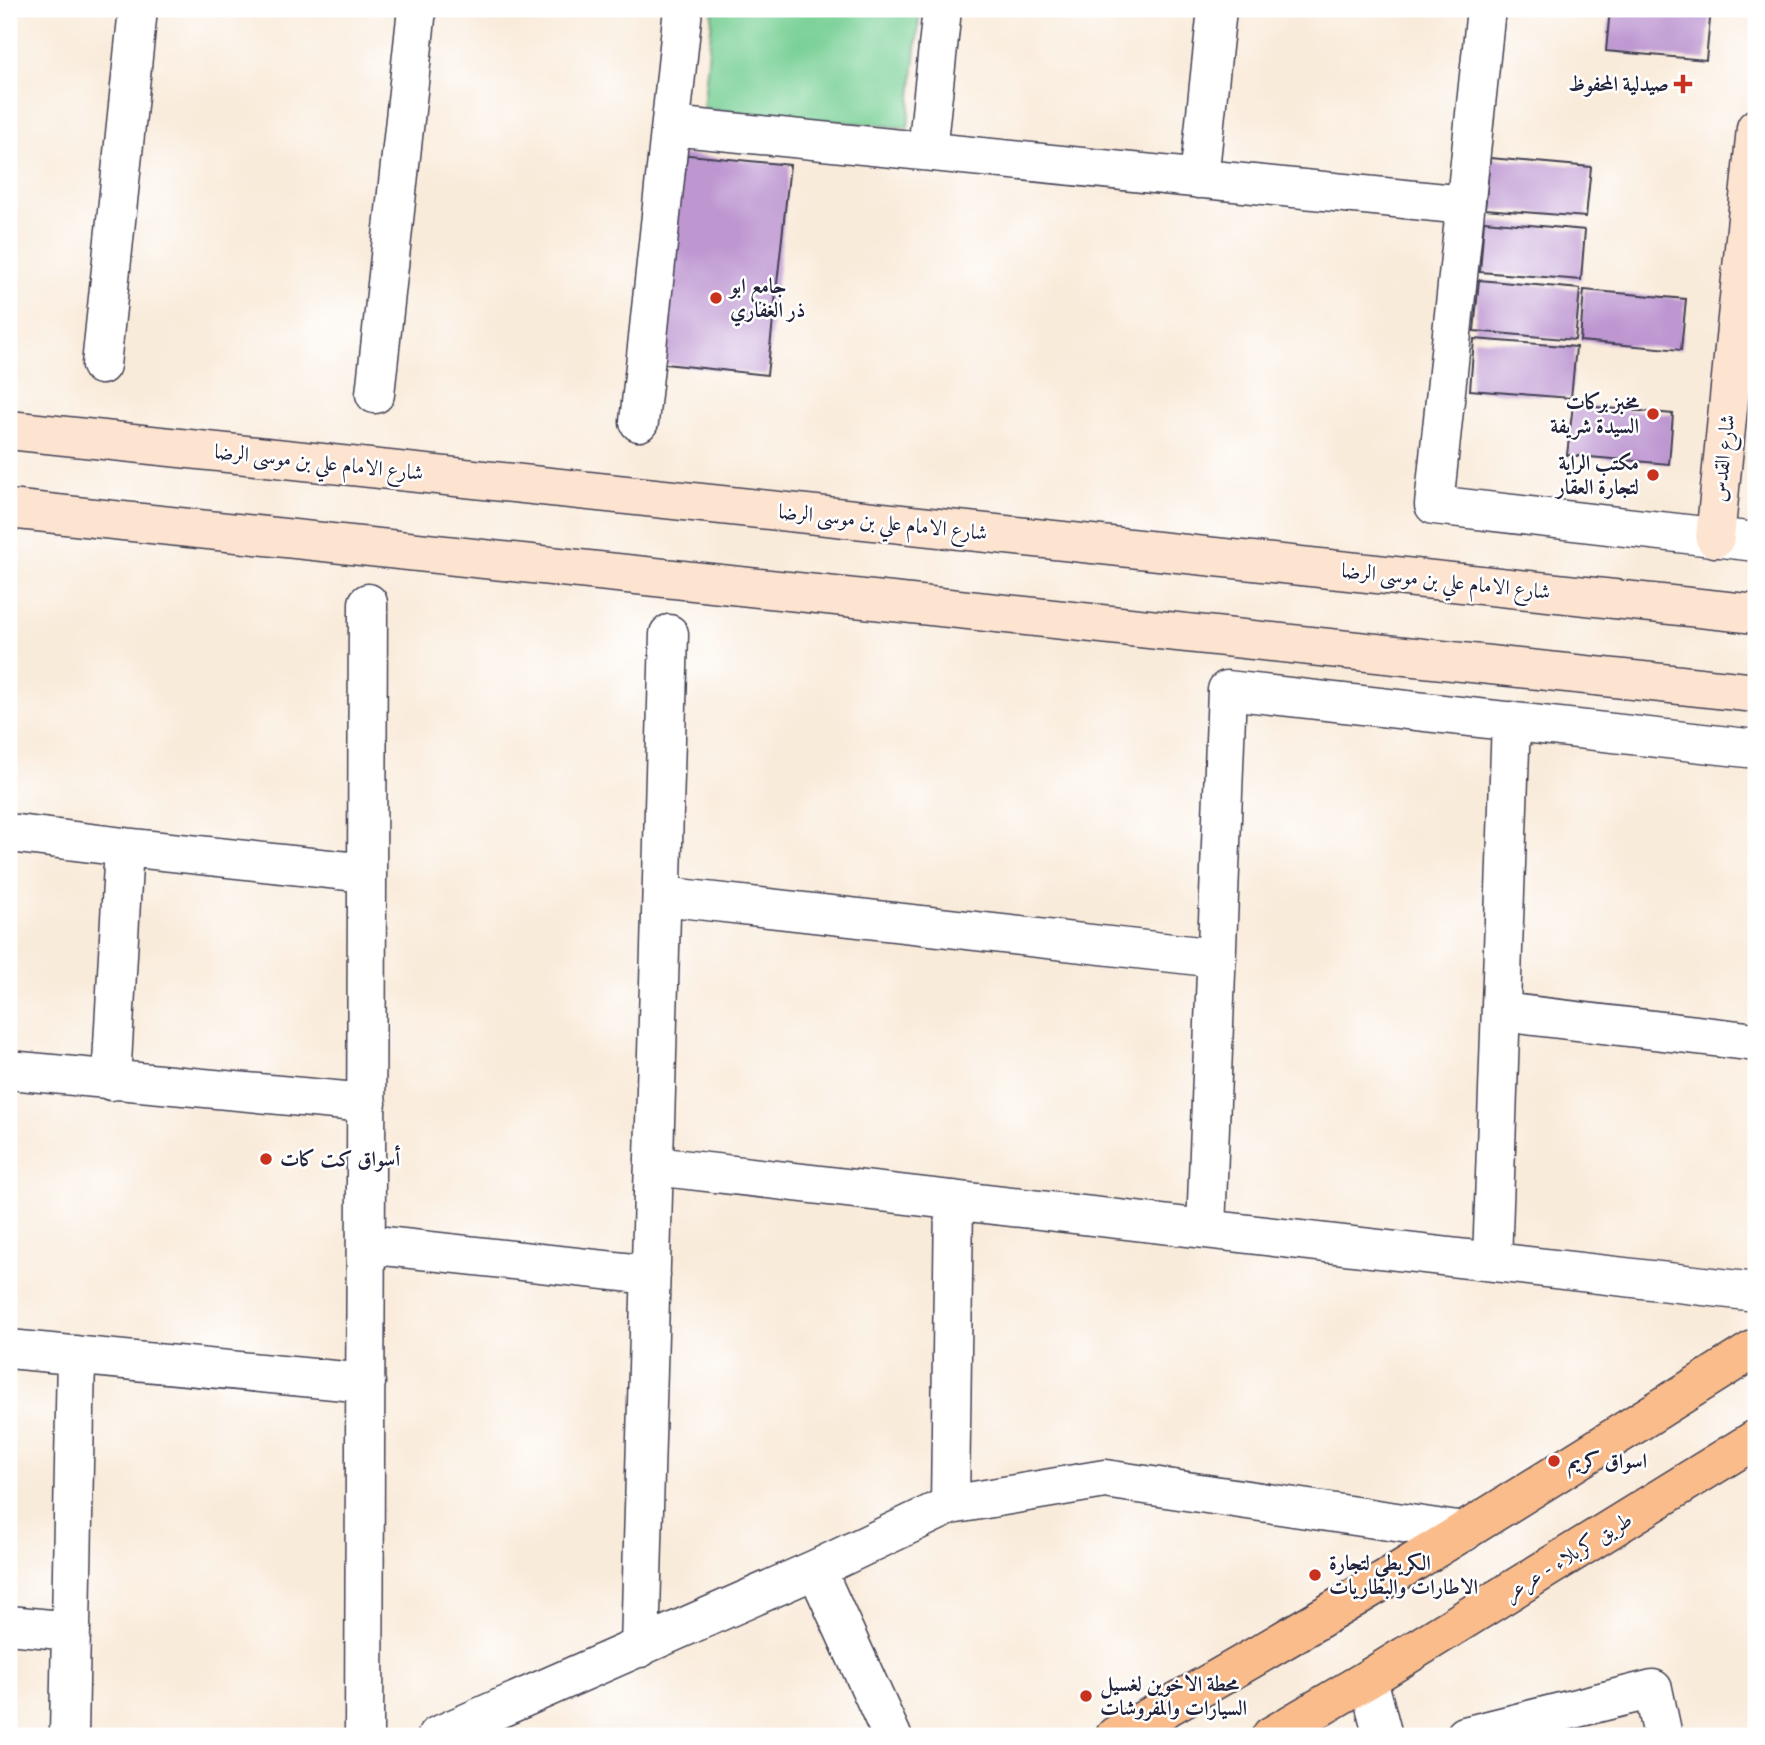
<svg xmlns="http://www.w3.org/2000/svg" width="1765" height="1745" viewBox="0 0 1765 1745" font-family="'IM FELL Great Primer',Amiri,serif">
	<rect width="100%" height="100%" fill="#fff"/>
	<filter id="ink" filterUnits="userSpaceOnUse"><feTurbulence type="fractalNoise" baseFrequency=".0143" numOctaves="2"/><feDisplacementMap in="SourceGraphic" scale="14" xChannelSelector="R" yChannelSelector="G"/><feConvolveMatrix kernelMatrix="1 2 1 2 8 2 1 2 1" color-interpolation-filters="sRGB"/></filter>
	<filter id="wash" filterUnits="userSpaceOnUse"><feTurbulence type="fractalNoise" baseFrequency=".00686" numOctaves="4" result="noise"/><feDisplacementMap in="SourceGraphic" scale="28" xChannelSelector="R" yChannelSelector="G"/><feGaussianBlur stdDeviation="1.57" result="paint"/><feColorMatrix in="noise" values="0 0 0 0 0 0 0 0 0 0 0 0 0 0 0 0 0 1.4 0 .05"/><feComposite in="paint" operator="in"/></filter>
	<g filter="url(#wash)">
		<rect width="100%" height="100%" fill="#f9ebda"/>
		<path fill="#79d096" stroke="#4e7968" stroke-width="2" d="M713,9h207l-12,119 -205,-19z"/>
		<g id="blocks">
			<path fill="#be97d1" d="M1610,9h101l-5,51 -100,-9z
				M679,154l111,11 -23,210 -111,-12z
				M1490,158l101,9 -5,50 -101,-8z
				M1484,221l101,9 -4,50 -101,-8z
				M1479,280l101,9 -5,51 -101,-9z
				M1584,290l102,9 -5,51 -101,-9z
				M1474,339l102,8 -5,51 -101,-8z
				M1573,405l100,9 -4,50 -102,-9z"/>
		</g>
	</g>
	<g filter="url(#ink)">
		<use href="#blocks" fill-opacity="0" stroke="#424053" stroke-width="2"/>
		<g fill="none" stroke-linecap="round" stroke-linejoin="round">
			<g stroke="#424053" stroke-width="41">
				<path id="minor" d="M1486,9l-52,496 322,37
					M671,126l794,79
					M927,151l15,-142
					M1199,179l18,-170
					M101,365l37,-356
					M375,394l42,-385
					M639,422l44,-413
					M9,833l115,14 243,26
					M662,896l555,62
					M1501,1012l255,30
					M9,1070l358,33
					M111,1081l13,-234
					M654,1166l1102,126
					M1206,1229l21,-539 529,59
					M366,1244l285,31
					M1492,1261l19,-540
					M9,1349l357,34
					M950,1505l4,-305
					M816,1569l76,167
					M9,1625l62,6
					M640,1648l29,-1014
					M1368,1679l15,57
					M69,1736l7,-381
					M364,1736l4,-1133
					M437,1736l379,-167 134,-64 155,-26 359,53
					M1465,1736l188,-47 10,47"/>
			</g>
			<g stroke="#424053" stroke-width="41">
				<path id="secondary" d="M9,430l1747,184
					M9,509l1747,184
					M1715,538l41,-410"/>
			</g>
			<g stroke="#424053" stroke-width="41">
				<path id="primary" d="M1115,1736c219,-120 430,-255 641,-388
					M1271,1736l97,-57 388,-240"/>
			</g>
			<use href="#minor" stroke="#fff" stroke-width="38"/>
			<use href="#secondary" stroke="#fde4d1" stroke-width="38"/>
			<use href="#primary" stroke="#fabc8b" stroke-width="38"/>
		</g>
	</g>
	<g fill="#c8321e" stroke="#fff" stroke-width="2.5">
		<path d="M1679.5 73.5h7v7h7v7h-7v7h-7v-7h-7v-7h7z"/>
		<circle cx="716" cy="298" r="7"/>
		<circle cx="1653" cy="414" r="7"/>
		<circle cx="1653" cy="475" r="7"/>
		<circle cx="266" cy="1159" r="7"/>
		<circle cx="1554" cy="1461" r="7"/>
		<circle cx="1315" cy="1575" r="7"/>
		<circle cx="1086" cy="1696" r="7"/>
	</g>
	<g text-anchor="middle" stroke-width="5" stroke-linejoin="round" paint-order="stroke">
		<g font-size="21" font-weight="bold" fill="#22223b" stroke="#fff" text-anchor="start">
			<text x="1669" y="91" text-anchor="end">صيدلية المحفوظ</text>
			<text x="730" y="293">جامع ابو<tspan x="730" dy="24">ذر الغفاري</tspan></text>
			<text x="1639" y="409" text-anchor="end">مخبز بركات<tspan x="1639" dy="24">السيدة شريفة</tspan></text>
			<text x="1639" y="470" text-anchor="end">مكتب الراية<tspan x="1639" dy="24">لتجارة العقار</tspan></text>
			<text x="280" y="1166">أسواق كت كات</text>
			<text x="1568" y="1468">اسواق كريم</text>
			<text x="1329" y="1570">الكريطي لتجارة<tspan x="1329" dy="24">الاطارات والبطاريات</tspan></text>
			<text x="1100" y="1691">محطة الاخوين لغسيل<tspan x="1100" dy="24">السيارات والمفروشات</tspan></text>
		</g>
		<g font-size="21" fill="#22223b" stroke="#fff">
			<text transform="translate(1723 458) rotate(-84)" y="7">شارع القدس</text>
			<text transform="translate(319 462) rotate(6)" y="7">شارع الامام علي بن موسى الرضا</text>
			<text transform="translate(883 522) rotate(6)" y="7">شارع الامام علي بن موسى الرضا</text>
			<text transform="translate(1446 581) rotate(6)" y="7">شارع الامام علي بن موسى الرضا</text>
			<text transform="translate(1568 1556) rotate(-32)" y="7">طريق كربلاء - عرعر</text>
		</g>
	</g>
	<rect width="1765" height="1745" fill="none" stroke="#fff" stroke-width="35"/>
</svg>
